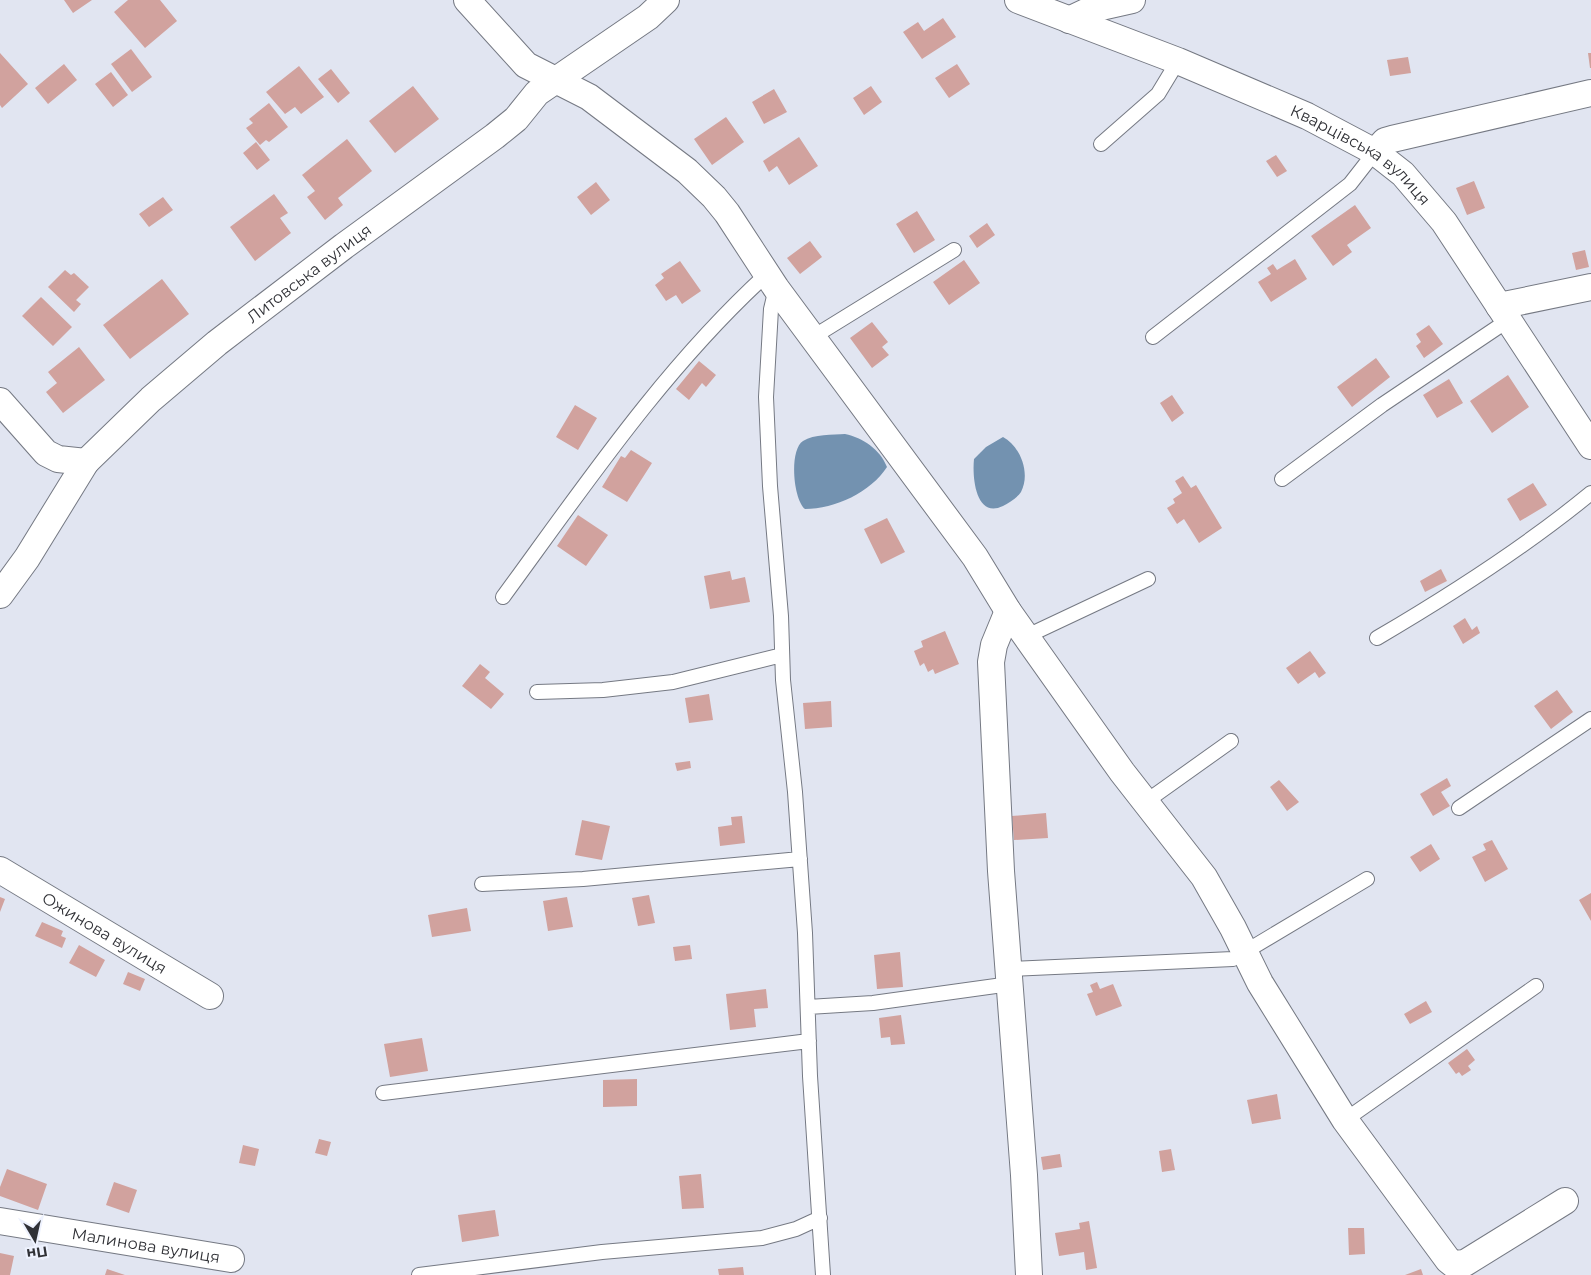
<svg xmlns="http://www.w3.org/2000/svg" width="1591" height="1275" viewBox="0 0 1591 1275" font-family="Montserrat,sans-serif">
	<rect width="100%" height="100%" fill="#e1e5f1"/>
	<path fill="#7392b0" d="M845,434c18,4 35,15 42,33 -16,25 -52,42 -82,42 -12,-10 -16,-59 -2,-68 11,-7 30,-6 42,-7z
		M1003,437c17,9 28,36 18,55 -3,5 -12,11 -18,14 -27,13 -31,-28 -29,-47l12,-12z"/>
	<path fill="#d1a29e" d="M64,0h28l-19,13z
		M128,0h32l17,21 -32,27 -31,-36z
		M943,18l13,19 -34,22 -19,-27 15,-10 6,9z
		M131,49l21,28 -20,15 -21,-28z
		M0,53l28,31 -26,24 -2,-3z
		M1588,53h3v15h-1z
		M1408,57l3,16 -21,3 -3,-16z
		M64,64l13,16 -29,24 -13,-16z
		M957,64l13,20 -21,14 -14,-20z
		M299,66l25,31 -23,17 -6,-7 -10,7 -19,-22z
		M331,69l19,24 -12,10 -20,-24z
		M111,72l17,23 -15,12 -18,-23z
		M413,86l26,33 -44,34 -26,-32z
		M871,86l11,16 -18,13 -11,-17z
		M774,89l13,23 -23,12 -12,-22z
		M269,103l19,24 -19,15 -3,-2 -6,5 -14,-17 7,-5 -4,-4z
		M726,117l18,25 -32,23 -18,-26z
		M799,137l19,29 -29,19 -12,-19 -8,6 -6,-11z
		M347,139l25,32 -34,27 5,7 -18,15 -18,-23 8,-6 -13,-16z
		M256,142l14,18 -13,10 -14,-17z
		M1276,155l11,16 -10,6 -11,-16z
		M1474,181l11,27 -18,7 -11,-27z
		M596,182l14,18 -19,15 -14,-18z
		M274,194l14,19 -8,5 11,15 -36,28 -25,-34z
		M163,197l10,13 -24,17 -10,-13z
		M1355,205l16,23 -24,17 5,7 -19,14 -22,-30z
		M917,211l18,29 -21,13 -18,-29z
		M987,223l8,12 -18,13 -8,-12z
		M810,241l12,16 -22,17 -13,-16z
		M1585,250l4,17 -13,3 -4,-17z
		M1295,259l12,20 -36,23 -13,-20 13,-8 -4,-6 6,-4 4,6z
		M964,260l16,23 -31,22 -16,-23z
		M680,261l21,30 -19,13 -6,-9 -10,6 -11,-16 9,-7 -3,-4z
		M65,270l6,5 3,-2 15,14 -13,13 5,4 -7,8 -26,-25z
		M162,279l27,35 -59,45 -27,-34z
		M41,297l31,30 -19,19 -31,-30z
		M872,322l16,20 -6,5 7,8 -17,13 -22,-30z
		M1429,325l14,19 -19,14 -8,-12 5,-4 -5,-8z
		M79,347l26,33 -42,33 -17,-21 11,-9 -9,-11z
		M1376,358l14,19 -38,30 -15,-20z
		M699,361l17,14 -10,12 -4,-4 -13,17 -13,-11z
		M1508,375l21,32 -37,26 -22,-32z
		M1449,379l14,24 -26,15 -14,-23z
		M1172,395l12,18 -12,9 -12,-19z
		M575,405l22,13 -19,32 -22,-13z
		M631,450l21,13 -25,39 -25,-15 19,-31 4,2z
		M1183,476l8,12 5,-3 26,43 -23,15 -15,-24 -7,5 -10,-16 8,-5 -2,-4 9,-6 -7,-12z
		M1533,483l14,22 -27,16 -13,-22z
		M578,515l30,20 -22,31 -29,-20z
		M887,518l18,34 -24,12 -17,-35z
		M1441,569l6,12 -22,11 -5,-11z
		M730,571l2,9 13,-3 5,25 -40,7 -6,-33z
		M1465,618l7,12 5,-4 3,7 -17,11 -10,-18z
		M945,631l14,33 -24,10 -2,-5 -5,3 -4,-9 -4,3 -6,-15 9,-4 -2,-6z
		M1310,651l16,22 -7,5 -4,-6 -17,12 -12,-16z
		M480,664l10,8 -5,6 19,16 -13,15 -29,-23z
		M1557,690l16,22 -22,17 -17,-23z
		M709,694l4,26 -24,3 -4,-25z
		M831,701l1,26 -27,2 -2,-26z
		M690,761l1,7 -14,3 -2,-8z
		M1447,778l4,8 -10,6 9,14 -17,10 -13,-22z
		M1279,780l20,22 -12,9 -17,-24z
		M1046,813l2,25 -34,2 -2,-24z
		M742,816l3,27 -25,3 -2,-19 14,-2 -1,-8z
		M582,820l28,6 -8,34 -27,-5z
		M1492,840l16,29 -23,13 -13,-25 14,-7 -3,-6z
		M1431,844l9,15 -20,13 -10,-15z
		M1591,893v28l-12,-21z
		M649,895l6,28 -17,3 -6,-28z
		M0,897l5,2 -5,13z
		M567,897l6,30 -25,4 -5,-30z
		M467,908l4,23 -39,6 -4,-22z
		M42,922l21,9 -2,5 5,2 -4,10 -27,-12z
		M79,945l26,15 -9,17 -27,-14z
		M690,945l2,14 -17,2 -2,-14z
		M900,952l3,35 -26,2 -3,-34z
		M128,972l17,7 -5,12 -17,-7z
		M1097,982l3,7 13,-5 9,22 -26,10 -9,-22 6,-2 -3,-7z
		M766,989l2,19 -14,1 2,18 -26,3 -4,-36z
		M1426,1001l6,11 -22,12 -6,-10z
		M901,1015l4,29 -14,1 -1,-8 -9,1 -2,-20z
		M422,1038l6,33 -38,6 -6,-33z
		M1467,1049l8,11 -7,6 3,4 -9,6 -3,-4 -3,2 -8,-11z
		M637,1079v27l-34,1v-27z
		M1277,1094l4,25 -29,5 -5,-24z
		M319,1139l12,3 -4,14 -12,-3z
		M243,1145l16,4 -4,17 -16,-3z
		M1171,1149l4,21 -13,2 -3,-21z
		M1060,1154l2,13 -19,3 -2,-13z
		M7,1169l40,15 -9,26 -38,-14v-9z
		M701,1174l3,34 -22,1 -3,-33z
		M114,1182l23,8 -8,23 -23,-8z
		M495,1210l4,26 -37,6 -4,-27z
		M1089,1221l8,47 -11,2 -2,-18 -25,4 -4,-23 25,-4 -1,-6z
		M1348,1228h16l1,26 -16,1z
		M0,1253l14,3 -4,19h-10z
		M743,1267l1,8h-25l-1,-6z
		M107,1269l18,6h-20z
		M1421,1269l2,6h-18z"/>
	<g fill="none" stroke-linecap="round" stroke-linejoin="round">
		<g stroke="#757983" stroke-width="16">
			<path id="service" d="M1101,144l57,-50 20,-33
				M776,288l-5,21 -5,88 4,89 11,130 2,64 12,112 10,141 5,143 13,199
				M813,337l141,-87
				M1153,337l197,-153 25,-32
				M1282,479l100,-74 125,-84
				M503,597c82,-112 161,-229 264,-323
				M1027,636l121,-57
				M1377,638c75,-44 147,-90 214,-145
				M537,692l66,-2 70,-8 109,-27
				M1144,803l87,-62
				M1459,808l132,-89
				M482,884l101,-5 217,-20
				M1009,969l224,-10 134,-80
				M808,1007l65,-4 137,-19
				M383,1093l426,-52
				M1345,1120l191,-134
				M419,1275l183,-23 160,-14 34,-9 24,-11"/>
		</g>
		<g stroke="#757983" stroke-width="28">
			<g id="minor">
				<path d="M467,0l59,65 63,32 98,74 27,26 13,16 49,75 199,269 33,54 114,161 82,105 29,51 27,55 85,137 103,140 5,4 12,-1 100,-62"/>
				<path id="s1" d="M1018,0l160,61 129,55 68,36 28,22 41,48 147,224"/>
				<path d="M1069,20l23,-11 40,-9"/>
				<path d="M1375,152l10,-11 7,-2 199,-46"/>
				<path d="M1499,306l92,-19"/>
				<path d="M0,401l46,52 12,6 28,3"/>
				<path id="s2" d="M0,595l27,-37 59,-96 65,-63 66,-56 127,-97 151,-110 21,-17 21,-26 111,-76 18,-17"/>
				<path d="M1008,611l-14,34 -3,17 10,209 23,304 5,100"/>
				<path id="s3" d="M0,870l210,126"/>
				<path id="s4" d="M0,1221l231,38"/>
			</g>
		</g>
		<use href="#service" stroke="#fff" stroke-width="14"/>
		<use href="#minor" stroke="#fff" stroke-width="26"/>
	</g>
	<g text-anchor="middle" stroke-width="5" stroke-linejoin="round" paint-order="stroke">
		<g font-size="16" fill="#303136" stroke="#eef2fe">
			<text dy="6" stroke="none"><textPath href="#s1" startOffset="378">Кварцівська вулиця</textPath></text>
			<text dy="6" stroke="none"><textPath href="#s2" startOffset="451">Литовська вулиця</textPath></text>
			<text dy="6" stroke="none"><textPath href="#s3" startOffset="122">Ожинова вулиця</textPath></text>
			<text dy="6" stroke="none"><textPath href="#s4" startOffset="148">Малинова вулиця</textPath></text>
		</g>
	</g>
	<g transform="translate(35 1240) rotate(171)" stroke="#eef2fe" stroke-width="4" paint-order="stroke">
	<path d="M0-4L9 19L0 12L-9 19Z" fill="#303136"/>
	<text y="-8" font-size="14" font-weight="bold" text-anchor="middle" fill="#303136">Пн</text>
	</g>
</svg>
